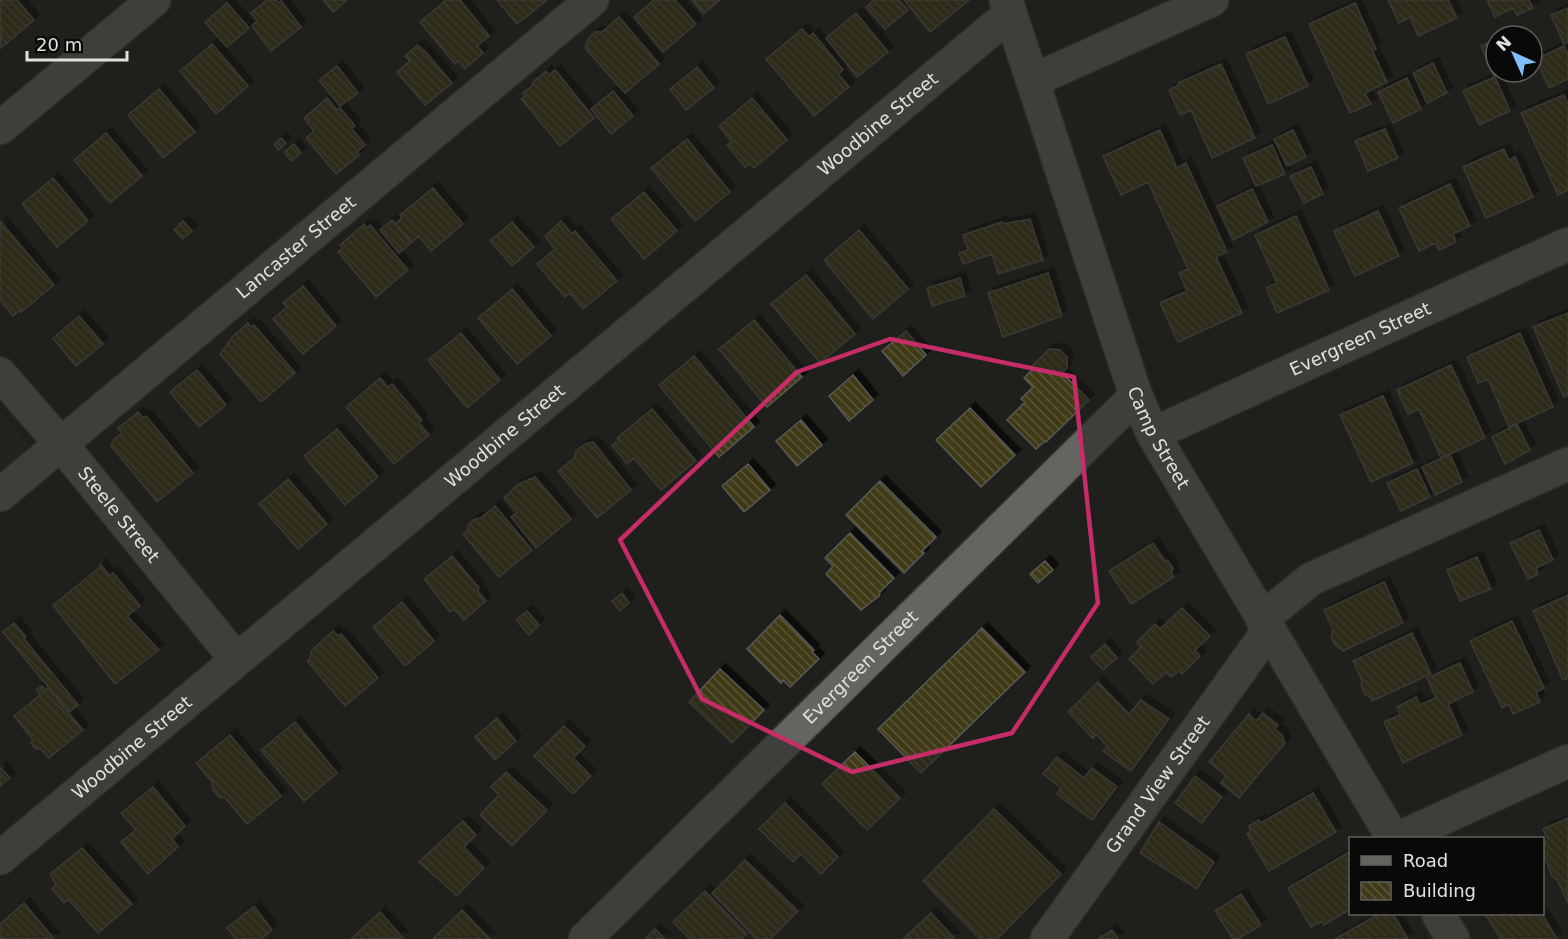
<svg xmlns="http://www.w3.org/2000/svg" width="1568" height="939" viewBox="0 0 1568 939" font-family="'DejaVu Sans',sans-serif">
	<defs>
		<pattern id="building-back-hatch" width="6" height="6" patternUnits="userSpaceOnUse" patternTransform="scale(1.5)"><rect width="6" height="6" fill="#3f3a19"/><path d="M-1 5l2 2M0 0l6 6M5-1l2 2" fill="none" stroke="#5a563a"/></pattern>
		<filter id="shadow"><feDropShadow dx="5.5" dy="-5.5" stdDeviation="0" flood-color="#0009"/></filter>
	</defs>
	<rect width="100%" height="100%" fill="#1f1f1c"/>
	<path fill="#28261d" d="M0,411l29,34 -1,14 -28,23z"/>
	<path fill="url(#building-back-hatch)" stroke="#595955" stroke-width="1.5" filter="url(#shadow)" d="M0,0h17l17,20 -33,28z
		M267,0h9l3,3 2,-2 20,26 -30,24 -19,-25 5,-5 -6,-8z
		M323,0h24l-14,12z
		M446,0h14l29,36 -12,10 6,7 -18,16 -6,-8 -4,3 -35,-42z
		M497,0h50l-30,24z
		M654,0h21l21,24 -33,28 -29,-35z
		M692,0h28l-17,14z
		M874,0h25l9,10 -23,19 -19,-22z
		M904,0h65l-39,32z
		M1388,0h60l9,18 -39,18 -8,-19 -11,6z
		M1487,0h42l4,8 -16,7 -4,-7 -18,9z
		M227,3l22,25 -22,19 -22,-25z
		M1355,3l21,46 -4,1 15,32 -22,11 6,11 -21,9 -41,-89z
		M1568,8v34l-4,2 -13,-29z
		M856,13l32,39 -31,25 -31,-39z
		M619,17l40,47 -34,29 -40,-45 4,-10 6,-6h7z
		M802,29l7,8 4,-4 30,37 -5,4 11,13 -35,29 -48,-57z
		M1285,37l23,49 -40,18 -22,-50z
		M1496,40v32h8l-10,4 -13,-30z
		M212,44l36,42 -32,28 -36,-43z
		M418,45l5,6 1,-1 28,33 -27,22 -28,-33 13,-11 -5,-5z
		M1564,46l4,8v25l-19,9 -13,-29z
		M1433,63l14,30 -20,10 -14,-30z
		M1221,64l34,74 -43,20 -21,-48 -11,5 -11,-25 10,-5 -1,-2z
		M337,66l21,27 -18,13 -21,-26z
		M697,67l17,21 -28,22 -16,-21z
		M555,70l39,48 -34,28 -39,-47 4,-3 -2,-3 10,-8 -1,-2 14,-12 3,4z
		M1495,77l15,34 -31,14 -16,-34z
		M1407,78l14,31 -28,14 -15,-31z
		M159,89l36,43 -32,26 -35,-43z
		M613,91l20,25 -22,18 -20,-25z
		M1564,95l4,10v85l-10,5 -37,-82z
		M327,98l10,12 3,-2 15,18 -4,2 14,17 -8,7 2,3 -23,19 -30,-36 8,-7 -10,-13z
		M752,98l35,42 -33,28 -4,-4 -5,3 -18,-22 5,-3 -13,-16z
		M1385,129l13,29 -30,13 -13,-30z
		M1160,130l17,38 9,-5 41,89 -11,5 26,56 -64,29 -18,-39 27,-12 -8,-18 9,-4 -40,-87 -27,13 -18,-39z
		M1293,130l13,27 -19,9 -13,-27z
		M106,133l36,43 -32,27 -36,-43z
		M281,138l5,5 -7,7 -5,-5z
		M687,139l43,53 -35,29 -44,-53z
		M294,144l7,9 -10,8 -7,-9z
		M1272,145l13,29 -29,12 -13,-28z
		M1504,149l5,11 6,-3 18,40 -47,21 -23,-51z
		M1311,167l12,27 -19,9 -14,-27z
		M53,178l35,43 -31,26 -35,-43z
		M1450,184l20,42 -17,8 3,8 -17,8 -3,-7 -17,8 -20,-43z
		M433,188l30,36 -32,27 -12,-15 -8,7 -16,-19 7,-6 -2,-3z
		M1252,189l16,33 -35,18 -16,-34z
		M644,192l33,39 -33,28 -33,-40z
		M1378,211l21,45 -44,20 -21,-45z
		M1296,216l33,74 -52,23 -11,-25 11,-5 -22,-48z
		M1030,219l13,41 -45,14 -6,-20 -29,10 -4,-11 9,-3 -5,-15 39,-13 1,2z
		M392,220l19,23 -12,10 -19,-23z
		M0,221l54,64 -33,27 -1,-2 -7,6 -13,-16v-8l2,-2 -2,-3z
		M183,221l9,10 -9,8 -9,-9z
		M561,221l11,13 3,-3 42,50 -34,28 -13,-16 -5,4 -28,-33 18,-15 -10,-13z
		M512,222l22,25 -22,19 -22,-25z
		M364,224l3,4 3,-3 38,45 -32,27 -38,-45 5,-4 -3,-3z
		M859,230l49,59 -35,30 -49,-59z
		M1048,273l14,43 -59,21 -15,-44z
		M806,275l49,59 -35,29 -49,-59z
		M960,278l5,18 -33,10 -5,-18z
		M303,286l33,40 -33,28 -30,-35 14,-12 -4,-4z
		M512,289l39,47 -34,28 -39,-46z
		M1568,313v82l-4,2 -31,-70z
		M79,316l24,28 -27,22 -23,-28z
		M754,320l48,57 -35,30 -48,-58z
		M248,323l3,4 3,-2 41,48 -34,29 -41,-48 13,-18z
		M906,331l20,24 -23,21 -21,-25z
		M461,333l39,47 -33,28 -39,-48z
		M1520,333l33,74 -44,20 -21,-48 -10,4 -11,-26z
		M1049,349l11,1 7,7v11l-5,5 27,27 -43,42 -1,-1 -9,8 -29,-29 18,-18 -4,-3 12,-12 -9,-9 8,-8 -2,-2z
		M694,356l60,71 -35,30 -60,-72z
		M1451,365l34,73 -44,20 -22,-49 -11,5 -11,-24z
		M197,370l29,35 -27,22 -29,-35z
		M853,375l20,25 -24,21 -20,-25z
		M380,378l8,9 4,-3 30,36 -3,3 10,12 -35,29 -48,-57z
		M1383,396l30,67 -42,19 -31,-67z
		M970,408l45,47 -34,32 -45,-47z
		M652,409l44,52 -35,29 -27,-32 -7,6 -15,-19 7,-4 -2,-3z
		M138,412l5,6 3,-2 47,57 -36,29 -46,-56 3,-7 8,-6 -4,-5z
		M801,420l21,25 -25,21 -21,-25z
		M1517,424l13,26 -25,14 -13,-27z
		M337,429l41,48 -33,28 -41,-49z
		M593,442l38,48 -34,28 -39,-47 16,-13 2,-7 9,-7z
		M1450,454l12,28 -27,13 -13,-28z
		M748,464l22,26 -26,22 -22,-26z
		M1417,469l13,28 -29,14 -14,-28z
		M535,477l36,42 -35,29 -25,-31 6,-4 -13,-15 13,-13z
		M288,479l39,45 -29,25 -39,-45z
		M880,481l56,56 -14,14 2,2 -20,20 -58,-58z
		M495,506l37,44 -33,27 -36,-43 5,-4v-5l7,-6 6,-1z
		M1539,530l14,30 -17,8 2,6 -10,5 -18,-36z
		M850,533l44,45 -14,14 -1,4 -18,14 -35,-36 7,-8 -8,-8z
		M1153,543l11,17 4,1 5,7 -2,5 3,4 -43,27 -22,-33z
		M452,556l27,32 -2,2 9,11 -22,19 -10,-11 -4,3 -26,-33z
		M1477,557l14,32 -31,12 -13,-31z
		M1045,561l8,9 -15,13 -8,-9z
		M100,564l10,12 3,-3 27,33 -13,10 32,34 -44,34 -62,-79 47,-38z
		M1384,582l19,41 -60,28 -8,-6 -4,-8 2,-8 -9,-19z
		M622,593l7,10 -9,8 -8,-10z
		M1568,595v83l-5,2 -30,-69z
		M402,602l32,39 -29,25 -32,-39z
		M1182,608l28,28 -15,14 5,6 -18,18 -3,-3 -8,6 -5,-5 -13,12 -24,-25 12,-12 -4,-5 18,-18 5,5z
		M527,611l12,14 -10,10 -13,-15z
		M780,615l34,35 -2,2 7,7 -29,28 -7,-7 -2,3 -34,-34z
		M1512,621l32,67 -8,4 4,10 -27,12 -4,-10 -7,4 -32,-67z
		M14,623l12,14 -2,2 54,66 -9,7 -66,-80z
		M982,628l43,44 -104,101 -43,-44z
		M333,631l5,5 3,-2 37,44 -33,28 -38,-45 3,-2 1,-8z
		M1412,633l19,41 -59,27 -2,-4 -5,-2 -4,-10 1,-4 -9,-20z
		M1105,644l12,14 -14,12 -12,-13z
		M1460,663l13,29 -25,12 14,31 -59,28 -19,-41 16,-7 -3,-8 19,-10 4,8 16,-7 -9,-20z
		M720,669l44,41 -32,33 -43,-41z
		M1098,682l31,32 12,-14 28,19 -38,52 -28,-20 4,-5 -11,-12 -3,4 -25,-26z
		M42,686l4,4 2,-2 35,42 -34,28 -8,-9h-5l-5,-6 2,-3 -19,-24 26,-21 -4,-5z
		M1263,713l15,12 -3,4 7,6 3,8 -46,55 -18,-15 5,-7 -17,-14 40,-48 7,7z
		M497,718l19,23 -21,19 -20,-23z
		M295,722l42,51 -33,28 -43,-51z
		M564,726l21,20 -12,12 18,18 -18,18 -39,-38z
		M230,735l51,61 -34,28 -22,-26 -6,-1 -6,-7 -1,-8 -16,-19z
		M855,752l45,46 -33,32 -45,-46z
		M1057,757l27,21 8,-10 25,19 -25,33 -35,-26 4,-6 -18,-14z
		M0,767l10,11 -10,8z
		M506,772l41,38 -35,36 -32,-31 19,-20 -8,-8z
		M1195,776l27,21 -20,26 -27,-20z
		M153,787l32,39 -13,13 6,8 -30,27 -27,-32 15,-12 -15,-17z
		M1313,793l23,39 -67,39 -22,-37 3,-2 -1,-6 10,-6 2,3z
		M785,803l53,54 -17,17 -20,-20 -8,8 -34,-33z
		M994,809l67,65 -64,65h-17l-57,-58z
		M1568,818v85l-11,-23 -5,-4 -10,-27v-6l6,-3 -5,-11z
		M463,821l13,14 -12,12 20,21 -27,28 -38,-34z
		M1159,822l55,40 -17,27 -57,-36z
		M82,848l50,56 -34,29 -30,-34 -4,4 -12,-14 4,-4 -6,-11z
		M1349,852l1,3v54l-26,16 -2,-4 -11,6 -23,-39z
		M745,860l53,51 -28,28h-14l-44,-46z
		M705,891l42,43 -6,5h-51l-17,-17z
		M1241,894l20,31 -23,14h-5l-18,-28z
		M24,903l30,36h-54v-15z
		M254,906l18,24 -11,9h-25l-9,-11z
		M462,910l28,29h-57z
		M380,912l23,26 -52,1z
		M931,913l24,26h-52z
		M1379,914h14l15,25h-73z
		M1485,914h57l15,25h-56z
		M655,929l10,10h-20z
		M1112,930l6,9h-20z"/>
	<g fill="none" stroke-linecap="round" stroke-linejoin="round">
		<g stroke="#393936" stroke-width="36">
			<g id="minor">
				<path id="s1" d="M1006,0l130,396 17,38 240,404"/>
				<path d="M1034,80l178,-80"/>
				<path d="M0,128l154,-128"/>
				<path id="s2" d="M0,374l61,70 175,215"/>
				<path id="s3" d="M1153,434l415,-190"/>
				<path id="s4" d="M0,495l592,-495"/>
				<path d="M1262,619l49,-40 257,-115"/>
				<path d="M1399,838l169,-77"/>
				<path id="s5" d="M0,858l1010,-844"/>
				<path d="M1438,914l15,25"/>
				<path id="s6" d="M585,939l551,-543"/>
				<path id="s7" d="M1047,939l222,-309"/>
			</g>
		</g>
		<use href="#minor" stroke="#646460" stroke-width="33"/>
	</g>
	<path d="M0 0H1568V939H0ZM890,339l184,38 24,226 -86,130 -160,39 -150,-73 -82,-159 177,-168z" fill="#1f1f1c" fill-opacity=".55" fill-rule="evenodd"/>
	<path fill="none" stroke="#c52c68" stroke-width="4.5" stroke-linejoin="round" d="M890,339l184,38 24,226 -86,130 -160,39 -150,-73 -82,-159 177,-168z"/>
	<g text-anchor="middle" stroke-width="6" stroke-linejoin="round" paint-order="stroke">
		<g font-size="18" fill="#e1e1df" stroke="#090908">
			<text dy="6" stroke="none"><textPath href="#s5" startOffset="1144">Woodbine Street</textPath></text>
			<text dy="6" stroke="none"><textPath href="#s4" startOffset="386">Lancaster Street</textPath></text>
			<text dy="6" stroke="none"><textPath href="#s3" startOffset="228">Evergreen Street</textPath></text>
			<text dy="6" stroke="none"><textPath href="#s5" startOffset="658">Woodbine Street</textPath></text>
			<text dy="6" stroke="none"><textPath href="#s1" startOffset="464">Camp Street</textPath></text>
			<text dy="6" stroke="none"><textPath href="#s2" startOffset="184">Steele Street</textPath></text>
			<text dy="6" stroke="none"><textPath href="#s6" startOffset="387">Evergreen Street</textPath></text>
			<text dy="6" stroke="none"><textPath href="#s5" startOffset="172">Woodbine Street</textPath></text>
			<text dy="6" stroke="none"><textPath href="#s7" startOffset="190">Grand View Street</textPath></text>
		</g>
	</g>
	<rect x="1349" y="837" width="195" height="78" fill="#090908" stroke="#5f5f5e" stroke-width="1.5"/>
	<rect x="1361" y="856" width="30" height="9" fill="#646460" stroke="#5f5f5e" stroke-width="1.5"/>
	<text x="1403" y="867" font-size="18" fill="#e1e1df">Road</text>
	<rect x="1361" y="882" width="30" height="18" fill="url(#building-back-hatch)" stroke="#5f5f5e" stroke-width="1.5"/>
	<text x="1403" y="897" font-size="18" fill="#e1e1df">Building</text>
	<g transform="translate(1514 54) rotate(315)"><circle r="28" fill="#090908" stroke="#5f5f5e" stroke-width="1.5"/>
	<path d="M0-4.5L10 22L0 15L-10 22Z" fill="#82bcfa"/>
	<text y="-9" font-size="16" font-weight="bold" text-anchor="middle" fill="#e1e1df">N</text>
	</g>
	<path d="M27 51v9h100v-9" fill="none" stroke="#e1e1df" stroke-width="3"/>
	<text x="36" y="51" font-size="18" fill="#e1e1df" stroke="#090908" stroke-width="4.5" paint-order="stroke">20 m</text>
</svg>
